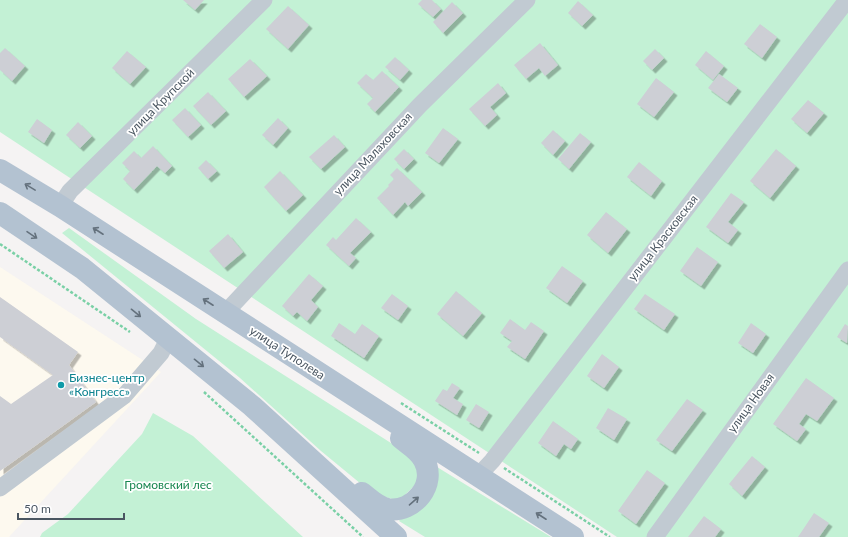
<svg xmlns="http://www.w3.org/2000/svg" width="848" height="537" viewBox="0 0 848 537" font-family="Lato,sans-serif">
	<defs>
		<filter id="shadow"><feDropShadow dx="3.5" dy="3.5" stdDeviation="0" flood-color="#0004"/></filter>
	</defs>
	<rect width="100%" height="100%" fill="#f5f3f3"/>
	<path fill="#fdf9ef" d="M0,267l161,105 -152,165h-9z"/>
	<path fill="#c3f1d5" d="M0,0h848v537h-231l-617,-405z
		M69,228l127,91 217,138 7,23 -21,21 -27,-8 -51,-42 -81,-73 -178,-145z
		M153,413l40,23 110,101h-263l2,-4 26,-19 74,-80z
		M437,467l114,70h-126l-26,-16z"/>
	<path fill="#cdcfd5" filter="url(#shadow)" d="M183,0h21l-9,10z
		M422,0h10l9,9 -8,8 -15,-13z
		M578,1l15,14 -11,11 -14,-13z
		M452,2l11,11 -20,20 -10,-11z
		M288,6l21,19 -21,24 -22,-20z
		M760,24l17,13 -15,21 -18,-14z
		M540,43l18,22 -13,11 -6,-8 -13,11 -12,-14z
		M5,48l20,18 -13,15 -12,-11v-17z
		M655,49l9,9 -12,12 -9,-9z
		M127,51l19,16 -16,17 -18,-16z
		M706,51l18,15 -11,14 -18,-15z
		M395,57l14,13 -9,10 -15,-13z
		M250,59l17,17 -23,21 -16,-18z
		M382,71l17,16 -24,25 -8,-8 6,-6 -16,-15 9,-9 7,6z
		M719,74l19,14 -11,14 -19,-14z
		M656,78l18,14 -20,25 -17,-13z
		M498,83l8,10 -16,14 7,8 -12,11 -16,-17z
		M208,92l18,19 -15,14 -18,-19z
		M808,100l16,13 -17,20 -16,-14z
		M185,108l16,17 -13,12 -16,-17z
		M278,118l10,10 -15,17 -11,-10z
		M37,119l15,11 -8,13 -16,-11z
		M78,122l14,14 -12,12 -14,-13z
		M443,128l15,11 -19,24 -14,-10z
		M553,130l12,11 -12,14 -12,-12z
		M580,133l11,9 -22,27 -11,-10z
		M334,135l11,12 -24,22 -12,-12z
		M153,146l19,20 -7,7 -8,-7 -23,24 -11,-11 7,-8 -8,-8 12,-12 7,7z
		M404,149l10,10 -10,10 -10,-10z
		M776,149l20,17 -26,32 -20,-17z
		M206,160l11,11 -9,8 -10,-11z
		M639,162l23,19 -11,15 -24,-19z
		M397,168l25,24 -14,14 -3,-4 -12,13 -16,-17 12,-12 -1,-1 6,-6 -4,-4z
		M280,171l23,24 -17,16 -22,-24z
		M731,193l13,9 -16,20 10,8 -10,13 -22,-16z
		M606,212l21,17 -19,24 -21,-18z
		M356,218l15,14 -21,21 6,5 -7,8 -23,-21 7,-8 3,3z
		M228,234l15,18 -19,16 -15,-17z
		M697,247l21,15 -17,24 -21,-15z
		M562,266l21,15 -16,22 -21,-15z
		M309,274l14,12 -12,14 7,7 -11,14 -10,-9 -4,4 -11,-10z
		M456,291l26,22 -19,23 -26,-22z
		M392,294l16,12 -10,14 -17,-12z
		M645,294l30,20 -11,16 -30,-21z
		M0,297l78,55 -9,13 27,37 -96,69v-75l11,8 42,-29 -53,-38z
		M510,319l15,11 6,-8 13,9 -19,28 -18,-12 5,-6 -12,-8z
		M339,323l16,11 7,-10 17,12 -15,22 -33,-22z
		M751,323l15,11 -13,19 -15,-10z
		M845,324l3,2 -1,17 -10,-6z
		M602,354l17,13 -15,21 -17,-12z
		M806,378l28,20 -17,23 -11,-7 -7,10 7,5 -9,12 -24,-17z
		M452,383l8,5 -7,10 10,6 -6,11 -22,-14 8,-12 4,2z
		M687,399l16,11 -31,41 -16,-11z
		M476,404l13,8 -10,16 -13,-8z
		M608,408l19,11 -13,21 -18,-12z
		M553,421l25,18 -7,10 -7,-5 -8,12 -18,-13z
		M752,456l13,11 -23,29 -13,-12z
		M647,470l18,13 -29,41 -18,-13z
		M814,513l15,10 -10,14h-21z
		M704,516l17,13 -6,8h-27z"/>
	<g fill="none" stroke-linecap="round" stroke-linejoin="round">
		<path stroke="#7ad0a6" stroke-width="2.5" stroke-dasharray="3 2" stroke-linecap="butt" d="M0,244l130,88
			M204,392l159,145
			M401,403l78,50
			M504,468l106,69"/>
		<path stroke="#c1cad2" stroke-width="17" d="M60,206l10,-15 194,-191
			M225,313l195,-208 107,-105
			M478,476l14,-15 355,-461
			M0,488l124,-92 37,-43 7,-14
			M655,537l193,-267"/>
		<path stroke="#b3c2d1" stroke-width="22" d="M0,170l60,36 513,331
			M0,213l82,55 170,138 144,131
			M362,493c8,6 15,14 26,16 26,4 49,-25 36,-49 -5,-10 -15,-15 -23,-22"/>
	</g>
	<defs><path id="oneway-shaft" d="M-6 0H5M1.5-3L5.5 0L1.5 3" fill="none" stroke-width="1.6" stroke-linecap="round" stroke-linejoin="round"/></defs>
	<g stroke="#64717d">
		<use href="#oneway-shaft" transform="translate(30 187) rotate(-149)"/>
		<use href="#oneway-shaft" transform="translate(98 231) rotate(-147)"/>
		<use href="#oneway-shaft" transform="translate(32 235) rotate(34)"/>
		<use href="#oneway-shaft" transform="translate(208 302) rotate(-147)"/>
		<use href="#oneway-shaft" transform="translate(136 313) rotate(39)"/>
		<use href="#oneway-shaft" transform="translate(199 363) rotate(39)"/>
		<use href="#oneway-shaft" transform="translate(414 501) rotate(-41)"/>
		<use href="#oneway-shaft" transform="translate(541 516) rotate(-147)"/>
	</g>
	<circle fill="#0f9aa8" stroke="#fff" stroke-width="1.5" cx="61" cy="385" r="4"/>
	<g text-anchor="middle" stroke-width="3.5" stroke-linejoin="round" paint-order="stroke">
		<g font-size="12" fill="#4a5661" stroke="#fff">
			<text transform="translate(161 102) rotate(-45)" y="4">улица Крупской</text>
			<text transform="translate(373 154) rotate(-47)" y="4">улица Малаховская</text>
			<text transform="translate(663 238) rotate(-52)" y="4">улица Красковская</text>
			<text transform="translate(287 353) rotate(33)" y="4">улица Туполева</text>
			<text transform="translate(751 403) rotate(-54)" y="4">улица Новая</text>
		</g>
		<g font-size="12" fill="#0d838f" stroke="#fff" text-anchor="start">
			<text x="69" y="382">Бизнес-центр<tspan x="69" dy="14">«Конгресс»</tspan></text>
		</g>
		<g font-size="12" fill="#17864f" stroke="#fff">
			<text x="168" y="489">Громовский лес</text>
		</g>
	</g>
	<path d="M18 513v6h106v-6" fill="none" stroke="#4a5661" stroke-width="2"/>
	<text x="24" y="513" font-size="12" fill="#4a5661" stroke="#ffffff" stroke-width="3" paint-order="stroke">50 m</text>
</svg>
